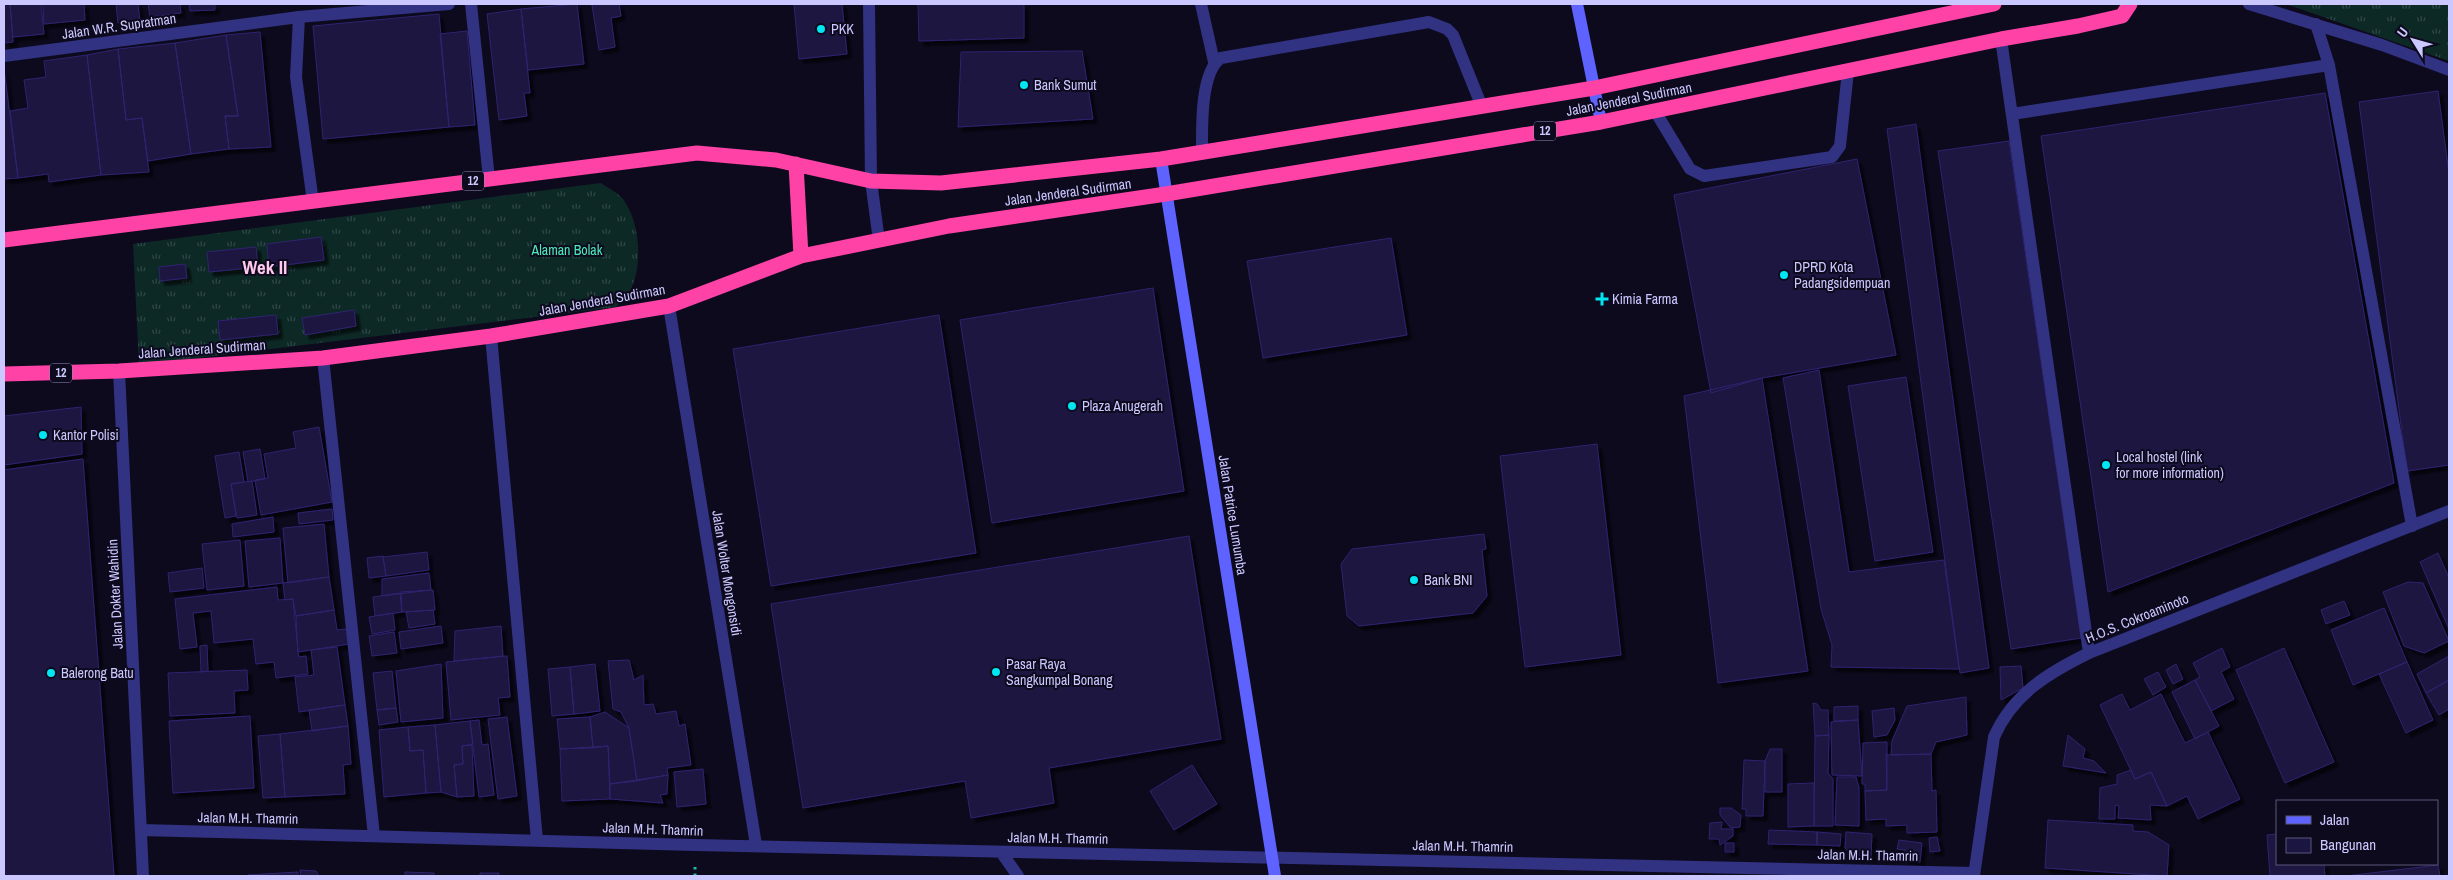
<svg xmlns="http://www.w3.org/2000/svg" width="2453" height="880" viewBox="0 0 2453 880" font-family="'Archivo Narrow',sans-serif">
	<defs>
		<pattern id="grass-tufts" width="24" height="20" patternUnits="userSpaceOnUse" patternTransform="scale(1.25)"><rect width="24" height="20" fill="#0d2926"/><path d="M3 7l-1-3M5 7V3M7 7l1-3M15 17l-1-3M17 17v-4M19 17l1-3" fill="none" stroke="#2f4747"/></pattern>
		<filter id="shadow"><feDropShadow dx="4.5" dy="4.5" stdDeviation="1" flood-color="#0009"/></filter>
	</defs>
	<rect width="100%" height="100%" fill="#0d0a1e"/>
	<path fill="url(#grass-tufts)" d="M2286,4h163v57z
		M601,183c7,5 17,10 22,16 17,23 20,65 8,90 -3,7 -11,13 -15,18l-477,58 -6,-121z"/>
	<path fill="#1b1541" stroke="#2f246f" filter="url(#shadow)" d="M4,4h6l3,38 -9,1z
		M10,4h31l3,30 -31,3z
		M43,4h41l1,16 -41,4z
		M116,4h22l2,17 -22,2z
		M148,4h32l1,9 -31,4z
		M189,4h26v6l-25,1z
		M577,4l7,60 -56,6 -7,-61z
		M600,4h19l2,12 -10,2 4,29 -16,3 -7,-45z
		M794,4h48l5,50 -48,5z
		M918,4h106v34l-105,3z
		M521,9l9,84h-6l3,23 -28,4 -12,-106z
		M439,14l10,113 -126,12 -10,-113z
		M467,31l8,94 -26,2 -9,-93z
		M260,32l11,115 -42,2 -4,-33h13l-12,-81z
		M226,35l12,81h-13l4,33 -38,5 -16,-111z
		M175,43l16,111 -43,7 -6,-43 -16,2 -8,-71z
		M118,49l8,71 16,-2 7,54 -48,3 -14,-120z
		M1082,51l11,68 -135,8 3,-75z
		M87,55l14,120 -52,7 -1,-8 -30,4 -8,-67 18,-3 -4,-28 22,-3 -2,-16z
		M4,69l14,109 -14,1z
		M2438,91l11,83v291l-42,6 -48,-369z
		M2325,93l69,390 -286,109 -67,-456z
		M1916,124l73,544 -29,5 -73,-544z
		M2009,141l72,497 -70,11 -73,-498z
		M1857,159l39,196 -134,23 -51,15 -37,-198z
		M321,237l3,23 -55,7 -2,-23z
		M1391,238l16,97 -144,23 -16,-97z
		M256,247l2,20 -49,5 -2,-20z
		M185,264l2,14 -27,3 -1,-14z
		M1153,288l31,203 -192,32 -32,-203z
		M354,310l2,16 -51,9 -3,-17z
		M276,315l2,19 -58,6 -2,-19z
		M939,315l37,238 -205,33 -38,-237z
		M1819,370l30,202 95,-12 15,109 -128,-2 1,-22 -11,-36 -38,-231z
		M1906,377l27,175 -58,9 -27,-175z
		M1762,378l46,293 -90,12 -34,-287z
		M81,407l1,47 -78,11v-49z
		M319,427l13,75 -71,13 -6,-35 13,-2 -4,-24 32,-6 -3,-16z
		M1597,444l24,211 -96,12 -25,-211z
		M260,449l5,30 -17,3 -5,-30z
		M239,452l5,30 -13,2 5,32 -11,2 -10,-62z
		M83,459l31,417h-110v-406z
		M252,481l5,34 -20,3 -6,-34z
		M332,509l1,11 -34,4 -1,-11z
		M273,517l1,15 -41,5 -1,-13z
		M324,524l5,53 -41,6 -5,-55z
		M1484,534l2,15 -4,1 5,46 -14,17 -114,13 -12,-10 -6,-52 11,-15z
		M1189,536l32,203 -172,29 5,35 -83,15 -6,-37 -162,27 -32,-204z
		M280,538l3,45 -34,4 -4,-46z
		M240,540l4,46 -37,4 -5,-46z
		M427,552l2,18 -43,6 -3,-19z
		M2438,553l11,25v51l-29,-67z
		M383,556l3,20 -17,2 -2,-20z
		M202,568l2,20 -34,4 -2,-19z
		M429,573l2,17 -49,6v-17z
		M329,577l5,33 -38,6 -3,-17 -8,1 -2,-17z
		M2408,582l15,1 26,58 -25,12 -20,-7 -21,-54z
		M277,587l1,13 15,-1 5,53 1,5 7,-1 2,18 -32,4 -2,-16 -18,2 -3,-25 -39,4 -3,-32 -18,2 4,34 -17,2 -5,-50z
		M431,590h2l2,20 -33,2 -1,-20z
		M400,593l2,19 -27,4 -2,-19z
		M2344,601l6,14 -24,9 -5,-14z
		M2384,608l23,54 -54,23 -22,-55z
		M334,610l3,20 10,-1 2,15 -51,8 -2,-36z
		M433,610l2,14 -26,4 -3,-16z
		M393,613l2,17 -23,4 -3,-17z
		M441,626l2,17 -42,6 -2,-17z
		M501,626l2,30 -49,5 1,-30z
		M394,632l3,21 -25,3 -3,-20z
		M207,645l1,26 -7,1 -1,-26z
		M337,647l8,58 -46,7 -4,-35 19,-2 -3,-25z
		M2222,648l8,19 -9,5 13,27 -23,12 -16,-31 5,-3 -7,-14z
		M2284,648l50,114 -49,21 -49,-113z
		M507,656l3,41 -12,1 2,17 -49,5 -5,-58z
		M2449,656v24l-23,13 -9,-19z
		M629,660l5,20 9,-5 1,30 9,-1 3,10 20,-3 3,15 6,-2 6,41 -24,3 1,7 -31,6 -8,-53 -8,-16 -8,-3 -5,-48z
		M2407,662l26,58 -27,13 -27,-59z
		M441,664l2,54 -42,4 -5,-51z
		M595,664l5,47 -26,3 -4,-47z
		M2176,664l7,15 -10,5 -7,-14z
		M2021,666l2,22 -22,12 -1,-33z
		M570,667l4,47 -22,2 -4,-47z
		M247,670l1,20 -14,1 1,22 -65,3 -2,-43z
		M392,671l4,37 -19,2 -4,-37z
		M2158,672l8,15 -13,8 -9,-16z
		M2195,680l24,46 -24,13 -23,-47z
		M2449,680v29l-10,6 -13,-22z
		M2122,694l8,16 31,-16 24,49 23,-11 32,67 -42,20 -11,-23 -20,10 -16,-34 -16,7 -35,-74z
		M1966,697l1,38 -31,7 -5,12 -40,1 1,-14 15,-35z
		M1813,703l4,1 4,6h7l1,25 -14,1z
		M345,705l3,21 -36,5 -3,-21z
		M1858,706v14l-24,1v-14z
		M396,708l2,14 -19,3 -2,-15z
		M1894,708l1,12 -8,15 -13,2 -2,-26z
		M605,712l24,16 8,53 -27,3 -2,-38 -15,2 -3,-31z
		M250,716l4,72 -81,5 -4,-72z
		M507,717l10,79 -19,3 -10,-80z
		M590,717l3,31 -33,1 -3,-30z
		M479,720l3,25 6,-1 6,51 -15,2 -9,-76z
		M1858,720l4,56 -30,-1 -1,-53z
		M470,721l3,23 -11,2 1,18 -9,1 3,32 -16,-5 -6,-67z
		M435,725l6,67 -15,1 -3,-43 -13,1 -2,-24z
		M348,726l3,38 -8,1 2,29 -60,3 -5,-63z
		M408,727l2,24 13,-1 3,43 -42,4 -5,-67z
		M280,734l5,63 -22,1 -5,-62z
		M1829,735l-1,38 5,6v47h-19l1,-90z
		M2068,735l17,14 -2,9 11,3 12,12 -43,-7z
		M1887,742v48l-22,1v-7h-3l1,-41z
		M472,745l2,51 -17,1 -3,-32 9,-1 -1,-18z
		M608,746l2,53 -48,2 -2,-52z
		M1770,749h12v43h-17v-31z
		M1931,754l1,37 4,-1 1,42 -30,1v-8l-21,1v-7l-20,1 -1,-29 22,-1 -1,-35z
		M1744,760l21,1 -2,55h-17v-7h-4z
		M1192,765l25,39 -43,26 -24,-39z
		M703,769l3,35 -29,3 -3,-35z
		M2131,770l4,9 16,-7 16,34 -17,-1 1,15 -33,-2 1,-12 -4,-1v14h-16l1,-31 17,-4v-9z
		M668,775l-1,19 -7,1 3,8 -53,-4v-15z
		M1837,777h19l3,11v38l-24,-1z
		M1814,783v43l-26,1v-43z
		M1720,808h11l10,7 -1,12 -9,1 -11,-13z
		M2048,820l85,5v6l15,1 21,13 -2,31 -122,-8z
		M1722,822l-1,7h12v7l-13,9 -1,-6h-10l1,-16z
		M1769,830l48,2v13l-49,-1z
		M1817,832l24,2 -1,12 -23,-1z
		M1846,832l26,2 -1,23 -17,-1 -9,-8z
		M2277,834v30h47l1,12h-55l-3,-41z
		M1937,837l3,14 -10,1 -1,-14z
		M1899,840l23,3 -2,19 -16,-3 1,-9 -8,-1z
		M1725,843h9v9h-9z
		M2438,865l2,11h-94z
		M300,870l16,1 3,5h-18z
		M298,872v4l-50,-1z
		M405,872l29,1v3h-29z
		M480,873h19v3h-19z"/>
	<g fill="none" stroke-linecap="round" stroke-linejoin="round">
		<path stroke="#22b8a7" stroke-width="3" stroke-dasharray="2.5 4" stroke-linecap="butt" d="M695,876v-9"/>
		<path stroke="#313282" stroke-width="12" d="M1201,4l13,58
			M2316,24l13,41 83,461
			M2001,39l88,614
			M1655,111l35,58 14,7 128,-19 8,-11 8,-75
			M2012,114l317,-49
			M1202,152c0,-23 -2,-80 19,-94l208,-36 18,7 6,6 29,72"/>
		<path stroke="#313282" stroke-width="12" d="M471,4l18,175
			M869,4l2,177 8,60
			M2249,4l133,41 67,25
			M299,17l-3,60 17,125
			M4,56l295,-39 150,-13
			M669,306l87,539
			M491,336l46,504
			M323,358l51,478
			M119,371l24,505
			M141,830l554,15 1279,28
			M1001,852l17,24
			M1974,876l20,-139c19,-43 54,-64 95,-84l360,-142"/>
		<path stroke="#5e62ff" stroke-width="12" d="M1577,4l24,118
			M1161,159l114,717"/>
		<path stroke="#ff42a6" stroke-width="15" d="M796,164l5,92
			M4,240l693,-87 79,7 95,21 70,2 220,-24 433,-71 400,-84
			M4,374l115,-3 204,-13 168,-22 178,-30 132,-50 148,-30 217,-32 435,-72 400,-83 77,-13 44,-10 8,-12"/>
	</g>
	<g fill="#00e6f2" stroke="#0d0a1e" stroke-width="2">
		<circle cx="821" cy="29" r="5"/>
		<circle cx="1024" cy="85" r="5"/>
		<circle cx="1784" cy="275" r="5"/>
		<path d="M1599.5 291.5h5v5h5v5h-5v5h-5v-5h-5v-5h5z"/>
		<circle cx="1072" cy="406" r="5"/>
		<circle cx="43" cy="435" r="5"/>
		<circle cx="2106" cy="465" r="5"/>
		<circle cx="1414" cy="580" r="5"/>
		<circle cx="996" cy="672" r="5"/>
		<circle cx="51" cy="673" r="5"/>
	</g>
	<g text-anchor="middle" stroke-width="4" stroke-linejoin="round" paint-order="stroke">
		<g fill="#0d0a1e" stroke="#928ebc" stroke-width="1">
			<rect x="1534" y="121.5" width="22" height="19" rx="4"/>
			<rect x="462" y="171.5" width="22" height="19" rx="4"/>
			<rect x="50" y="363.5" width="22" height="19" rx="4"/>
		</g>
		<g font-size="12" font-weight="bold" fill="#cbc7ff">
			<text x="1545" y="135">12</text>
			<text x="473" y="185">12</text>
			<text x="61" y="377">12</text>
		</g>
		<g font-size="14" fill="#cbc7ff" stroke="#0d0a1e">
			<text transform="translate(119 26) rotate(-8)" y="5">Jalan W.R. Supratman</text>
			<text transform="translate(1629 99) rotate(-11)" y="5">Jalan Jenderal Sudirman</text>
			<text transform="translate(1068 192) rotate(-8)" y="5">Jalan Jenderal Sudirman</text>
			<text transform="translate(602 300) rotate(-10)" y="5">Jalan Jenderal Sudirman</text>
			<text transform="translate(202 349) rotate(-4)" y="5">Jalan Jenderal Sudirman</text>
			<text transform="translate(1233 515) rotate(81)" y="5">Jalan Patrice Lumumba</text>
			<text transform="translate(727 573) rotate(81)" y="5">Jalan Wolter Mongonsidi</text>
			<text transform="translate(115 594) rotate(-93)" y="5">Jalan Dokter Wahidin</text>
			<text transform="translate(2137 618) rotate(-22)" y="5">H.O.S. Cokroaminoto</text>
			<text transform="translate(248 818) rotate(1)" y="5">Jalan M.H. Thamrin</text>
			<text transform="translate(653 829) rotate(2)" y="5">Jalan M.H. Thamrin</text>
			<text transform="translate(1058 838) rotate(1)" y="5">Jalan M.H. Thamrin</text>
			<text transform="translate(1463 846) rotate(1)" y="5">Jalan M.H. Thamrin</text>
			<text transform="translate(1868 855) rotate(1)" y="5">Jalan M.H. Thamrin</text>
		</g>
		<g font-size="14" fill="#cbc7ff" stroke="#0d0a1e" text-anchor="start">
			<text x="831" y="34">PKK</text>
			<text x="1034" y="90">Bank Sumut</text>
			<text x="1794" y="272">DPRD Kota<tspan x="1794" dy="16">Padangsidempuan</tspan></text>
			<text x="1612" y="304">Kimia Farma</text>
			<text x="1082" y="411">Plaza Anugerah</text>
			<text x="53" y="440">Kantor Polisi</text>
			<text x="2116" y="462">Local hostel (link<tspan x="2116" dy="16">for more information)</tspan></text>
			<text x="1424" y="585">Bank BNI</text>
			<text x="1006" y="669">Pasar Raya<tspan x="1006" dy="16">Sangkumpal Bonang</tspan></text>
			<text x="61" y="678">Balerong Batu</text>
		</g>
		<g font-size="14" fill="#4ae9b9" stroke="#0d0a1e">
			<text x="567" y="255">Alaman Bolak</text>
		</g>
		<g font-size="19" font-weight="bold" fill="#ffc9ee" stroke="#0d0a1e">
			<text x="265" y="274">Wek II</text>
		</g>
	</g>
	<rect width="2453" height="880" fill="none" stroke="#cbc7ff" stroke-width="10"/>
	<rect x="2276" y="800" width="162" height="65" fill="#0d0a1e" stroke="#595678"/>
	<rect x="2286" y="816" width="25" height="8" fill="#5e62ff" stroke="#595678"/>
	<text x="2320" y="825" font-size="15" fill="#cbc7ff">Jalan</text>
	<rect x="2286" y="838" width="25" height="15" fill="#1b1541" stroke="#595678"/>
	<text x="2320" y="850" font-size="15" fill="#cbc7ff">Bangunan</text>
	<g transform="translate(2413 40) rotate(307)" stroke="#0d0a1e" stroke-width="4" paint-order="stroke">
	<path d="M0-4L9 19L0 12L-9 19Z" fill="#cbc7ff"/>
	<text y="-8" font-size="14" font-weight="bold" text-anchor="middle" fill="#cbc7ff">U</text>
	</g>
</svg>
